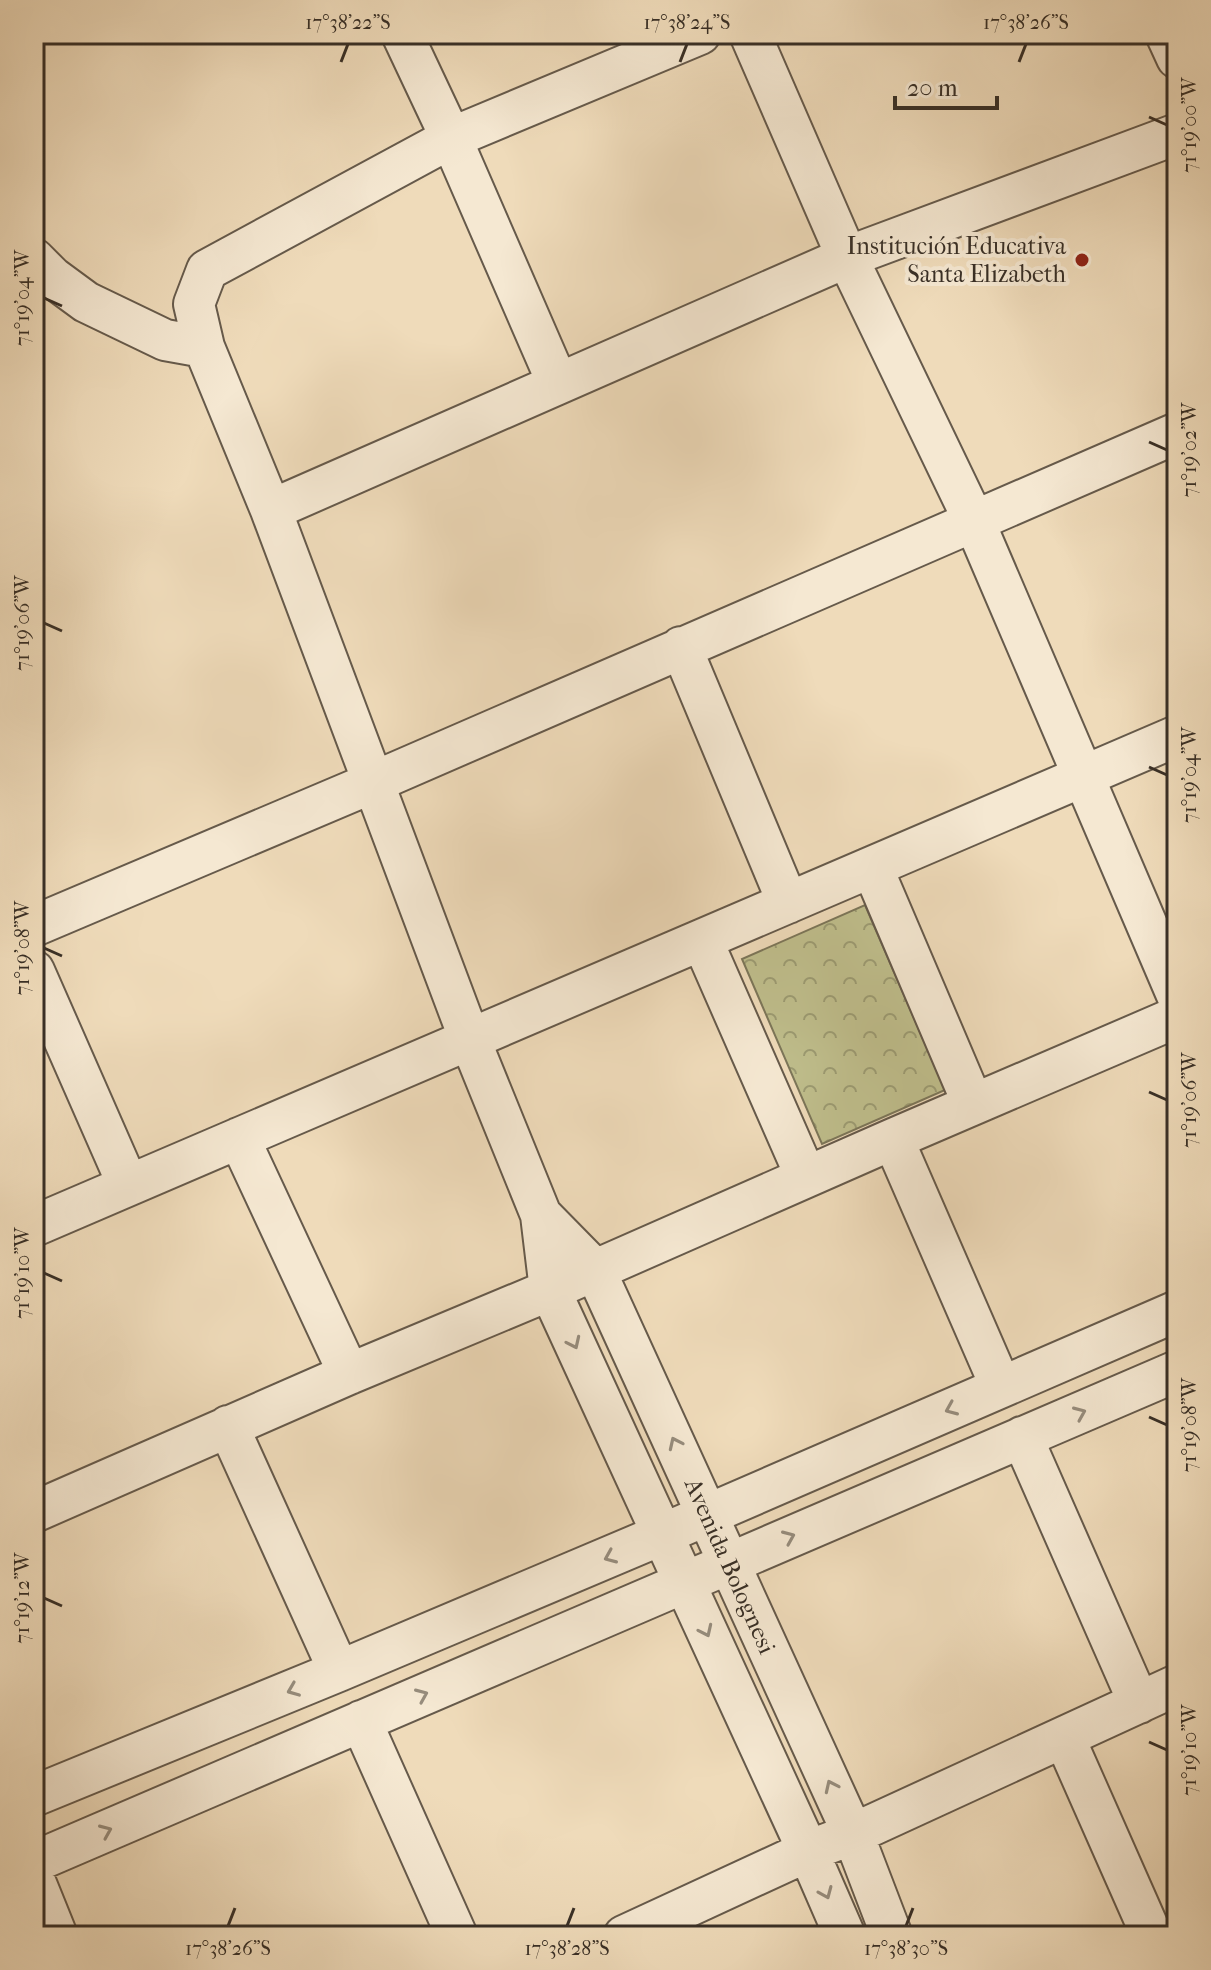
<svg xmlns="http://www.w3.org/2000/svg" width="1211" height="1970" viewBox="0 0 1211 1970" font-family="'IM FELL French Canon',serif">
	<defs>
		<pattern id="park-crowns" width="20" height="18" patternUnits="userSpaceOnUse" patternTransform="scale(2)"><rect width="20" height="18" fill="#bfbe8c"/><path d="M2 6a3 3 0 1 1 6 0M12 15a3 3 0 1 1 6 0" fill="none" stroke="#9c9b72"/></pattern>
	</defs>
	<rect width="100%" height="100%" fill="#efdbba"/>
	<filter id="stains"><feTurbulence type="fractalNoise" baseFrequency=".0025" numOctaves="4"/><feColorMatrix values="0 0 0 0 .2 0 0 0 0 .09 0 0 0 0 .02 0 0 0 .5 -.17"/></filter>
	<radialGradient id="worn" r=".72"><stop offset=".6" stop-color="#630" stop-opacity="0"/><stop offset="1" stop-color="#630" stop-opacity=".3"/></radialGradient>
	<path fill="url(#park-crowns)" stroke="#7c7659" stroke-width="2" d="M865,905l80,185 -123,54 -80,-185z"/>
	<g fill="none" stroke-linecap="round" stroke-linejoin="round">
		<g stroke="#665a4b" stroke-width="44">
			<path id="minor" d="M402,34l49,104 107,246
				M700,34l-249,104 -244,132 -13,34 10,43 67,163 199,530 71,175 9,75 258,561 37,85
				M750,34l97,223 127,264 203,474
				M1166,34l11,24
				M34,259l18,18 34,25 79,38 39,7
				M271,510l576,-253 330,-123
				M681,647l107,256
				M872,867l101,237
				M34,926l340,-144 803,-349
				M702,940l104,237
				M34,971l94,214
				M239,1138l110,236
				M893,1139l108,248
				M541,1215l54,55 258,564 39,102
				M34,1226l1143,-490
				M228,1426l111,245
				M1022,1437l117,266
				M34,1512l315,-138 201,-84 343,-151 284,-122
				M361,1721l96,215
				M1064,1737l88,199
				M34,1796l305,-125 324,-137 514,-223
				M34,1862l1143,-491
				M34,1879l23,57
				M624,1936l184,-85 45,-17 324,-149"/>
		</g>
		<use href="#minor" stroke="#f5e8d2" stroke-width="40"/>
	</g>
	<defs><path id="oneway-chevron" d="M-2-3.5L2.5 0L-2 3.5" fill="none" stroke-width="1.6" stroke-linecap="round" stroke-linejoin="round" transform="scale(2)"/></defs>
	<g stroke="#968c7c">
		<use href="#oneway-chevron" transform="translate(574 1343) rotate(65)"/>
		<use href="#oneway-chevron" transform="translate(951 1409) rotate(157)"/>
		<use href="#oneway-chevron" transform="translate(1080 1413) rotate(-23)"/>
		<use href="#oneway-chevron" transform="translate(675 1443) rotate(-115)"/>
		<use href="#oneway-chevron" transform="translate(789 1537) rotate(-23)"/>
		<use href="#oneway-chevron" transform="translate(610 1557) rotate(157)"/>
		<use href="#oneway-chevron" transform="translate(706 1631) rotate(65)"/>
		<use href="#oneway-chevron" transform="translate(293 1690) rotate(158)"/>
		<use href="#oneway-chevron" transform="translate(422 1695) rotate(-23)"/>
		<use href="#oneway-chevron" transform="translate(831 1786) rotate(-115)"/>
		<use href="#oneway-chevron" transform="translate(106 1831) rotate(-23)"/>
		<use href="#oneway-chevron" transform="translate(826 1893) rotate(67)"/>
	</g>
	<path fill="none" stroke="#382f26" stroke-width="3" d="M341,62l7,-18M680,62l7,-18M1019,62l7,-18M1149,117l18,8M44,298l18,8M1149,442l18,8M44,623l18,8M1149,767l18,8M44,948l18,8M1149,1092l18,8M44,1273l18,8M1149,1417l18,8M44,1598l18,8M1149,1742l18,8M228,1926l7,-18M567,1926l7,-18M906,1926l7,-18"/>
	<circle fill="#8f2418" stroke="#f5e8d2" stroke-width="3" cx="1082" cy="260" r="8"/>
	<g text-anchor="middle" stroke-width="8" stroke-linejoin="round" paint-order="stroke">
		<g font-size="24" fill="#382f26" stroke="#f5e8d2" text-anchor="end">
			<text x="1066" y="254">Institución Educativa<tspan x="1066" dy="28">Santa Elizabeth</tspan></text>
		</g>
		<g font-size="24" fill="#382f26" stroke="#f5e8d2">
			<text transform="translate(730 1566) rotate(66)" y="8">Avenida Bolognesi</text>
		</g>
	</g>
	<rect width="1211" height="1970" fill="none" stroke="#efdbba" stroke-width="88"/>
	<path d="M895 96v12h102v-12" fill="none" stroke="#382f26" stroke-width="4"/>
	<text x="907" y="96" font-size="24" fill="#382f26" stroke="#f5e8d2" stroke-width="6" paint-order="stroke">20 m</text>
	<rect x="44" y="44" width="1123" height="1882" fill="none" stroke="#382f26" stroke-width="3"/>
	<g font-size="20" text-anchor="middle" fill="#382f26">
		<text x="348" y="29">17°38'22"S</text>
		<text x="687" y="29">17°38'24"S</text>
		<text x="1026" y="29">17°38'26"S</text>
		<text transform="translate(1189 125) rotate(-90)" y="7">71°19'00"W</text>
		<text transform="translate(22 298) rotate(-90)" y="7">71°19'04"W</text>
		<text transform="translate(1189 450) rotate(-90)" y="7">71°19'02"W</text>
		<text transform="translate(22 623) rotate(-90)" y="7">71°19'06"W</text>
		<text transform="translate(1189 775) rotate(-90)" y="7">71°19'04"W</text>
		<text transform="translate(22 948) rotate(-90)" y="7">71°19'08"W</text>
		<text transform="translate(1189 1100) rotate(-90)" y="7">71°19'06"W</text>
		<text transform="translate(22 1273) rotate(-90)" y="7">71°19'10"W</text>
		<text transform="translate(1189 1425) rotate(-90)" y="7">71°19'08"W</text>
		<text transform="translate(22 1598) rotate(-90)" y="7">71°19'12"W</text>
		<text transform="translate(1189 1750) rotate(-90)" y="7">71°19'10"W</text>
		<text x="228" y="1955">17°38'26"S</text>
		<text x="567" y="1955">17°38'28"S</text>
		<text x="906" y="1955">17°38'30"S</text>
	</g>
	<rect width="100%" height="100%" filter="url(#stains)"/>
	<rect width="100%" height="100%" fill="url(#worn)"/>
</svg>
